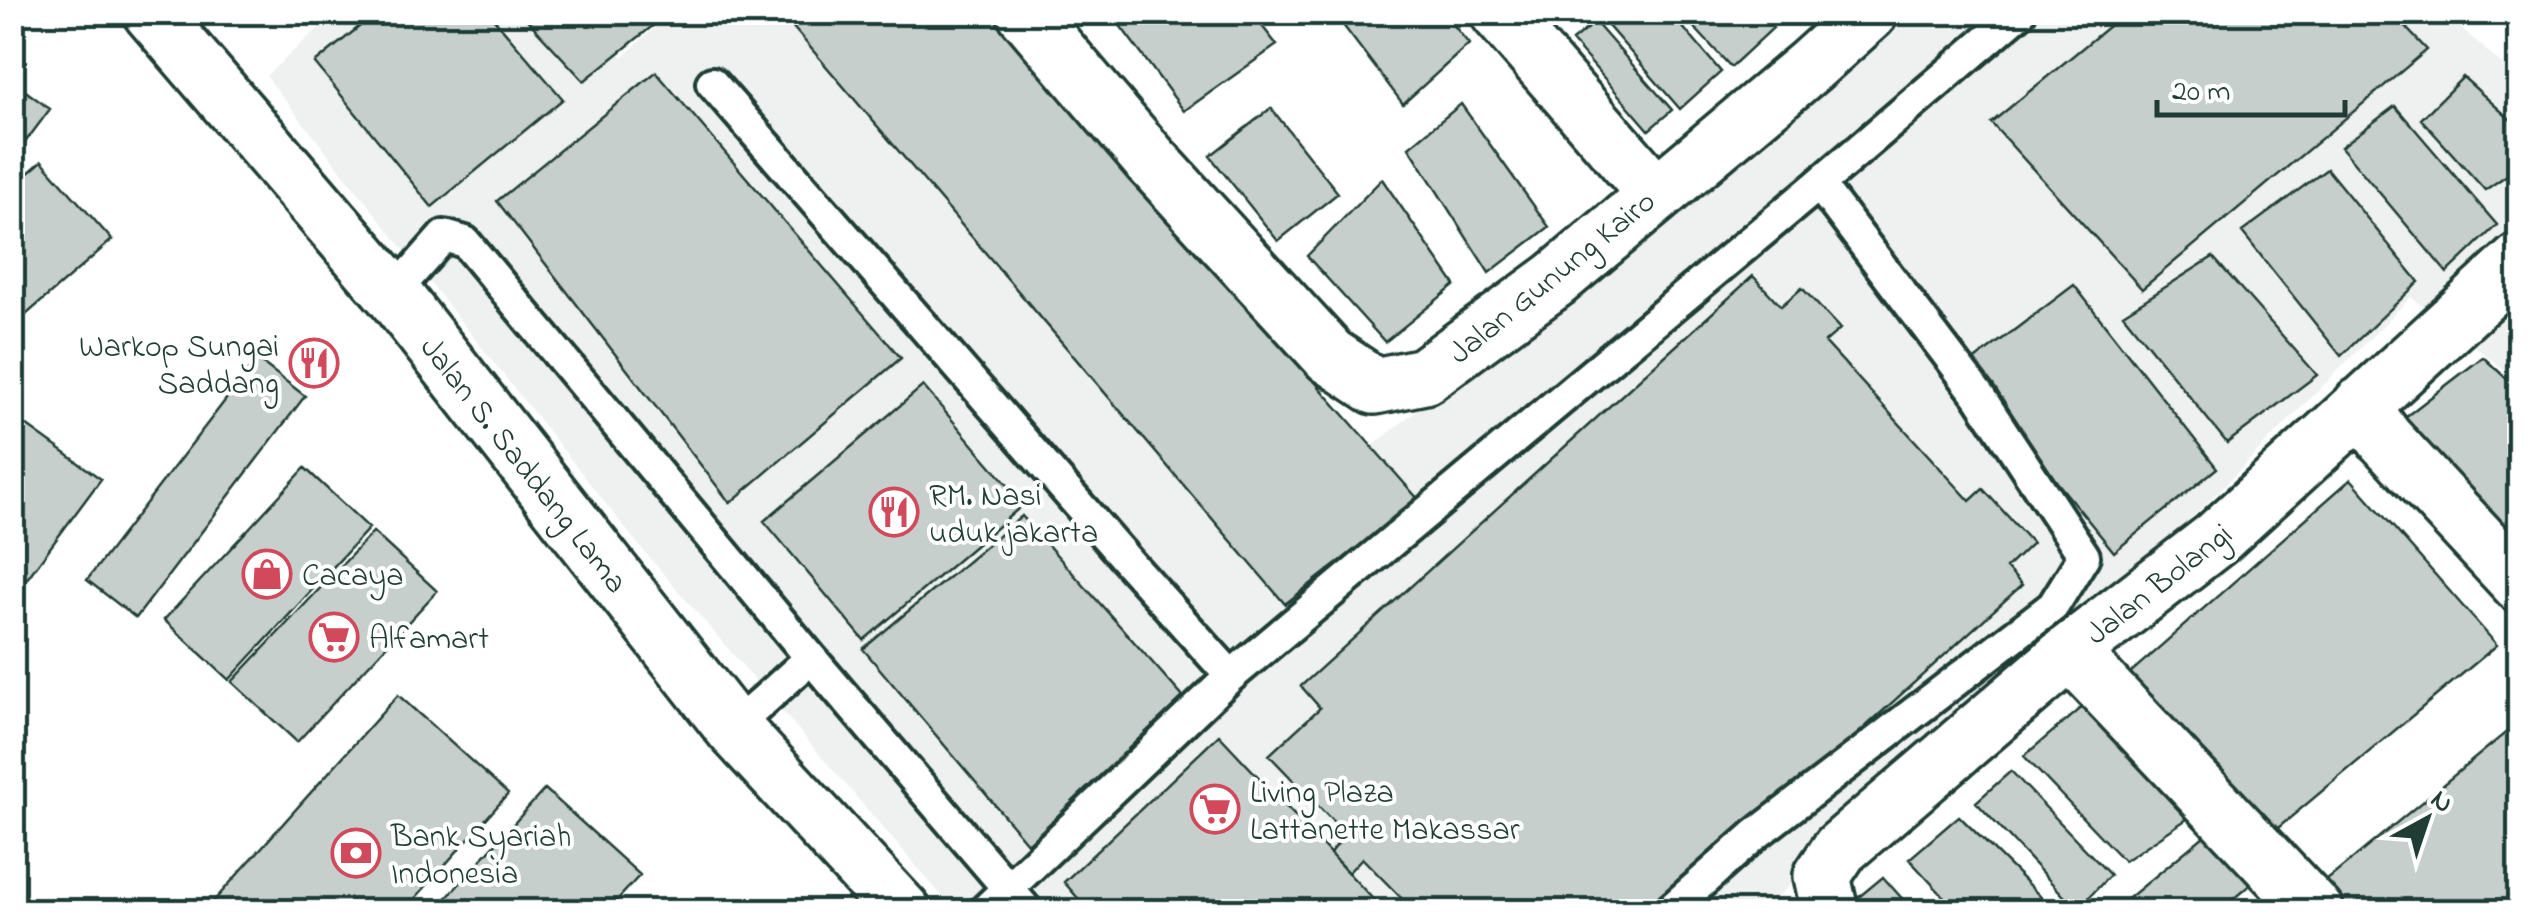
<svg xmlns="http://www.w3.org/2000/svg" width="2532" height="924" viewBox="0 0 2532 924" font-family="'Indie Flower',sans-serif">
	<rect width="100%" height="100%" fill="#fff"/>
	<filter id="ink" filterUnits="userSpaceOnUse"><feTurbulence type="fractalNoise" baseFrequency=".01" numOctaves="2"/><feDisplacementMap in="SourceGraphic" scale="20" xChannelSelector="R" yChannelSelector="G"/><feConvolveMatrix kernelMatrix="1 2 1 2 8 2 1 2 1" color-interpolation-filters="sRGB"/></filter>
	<g filter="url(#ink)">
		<path fill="#eef1f0" d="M335,13h243l45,44 47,-44h296l395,443 537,-443h547l74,67v301l-108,-84 -207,209 -439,402 2,3h-812l-314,-363 -375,-472z"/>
		<path fill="#c7cfcc" stroke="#1f3d34" stroke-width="2.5" d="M377,12h111l75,87 -131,108 -117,-144z
			M520,12h150l-86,69z
			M780,12h209l430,488 -134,104z
			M1110,12h141l26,33 -93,66z
			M1333,12h110l26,32 -66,60z
			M1610,12h60l51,60 -41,37 -78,-90z
			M1680,12h79l14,16 -42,39z
			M2126,12h265l36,38 -285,239 -151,-166z
			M1595,22l77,88 -23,20 -77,-89z
			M656,72l245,286 -171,145 -233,-302z
			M2463,77l57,51v38l-35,24 -64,-71z
			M12,81l38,28 -38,51z
			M1461,104l88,123 -60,46 -80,-126z
			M2395,106l102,119 -50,48 -106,-126z
			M1271,108l67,85 -60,48 -68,-85z
			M42,161l70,79 -100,87v-140z
			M2327,169l92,113 -78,74 -99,-124z
			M1382,179l73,106 -70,57 -78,-86z
			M2213,257l104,118 -90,68 -104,-129z
			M1753,276l28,30 21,-18 38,41 -15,13 145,159 13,-12 49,54 -26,25 16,17 -361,327h-258l6,-6 -47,-48 -14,15 -18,-19 15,-20 -76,-79 51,-47 -19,-22z
			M2074,285l143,183 -103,84 -150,-184z
			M2483,357l37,34v169l-129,-132z
			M257,359l48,37 -169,222 -49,-38z
			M923,386l101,118 -160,136 -100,-119z
			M12,415l89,64 -89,120z
			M305,468l64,60 -140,152 -65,-60z
			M2351,479l146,166 -225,188 -142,-160z
			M1022,516l161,181 -155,147 -165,-195z
			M373,532l64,59 -140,151 -65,-60z
			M2098,693l95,122 -69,46 -100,-105z
			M398,695l110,99 -105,118h-199z
			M2520,721v191h-181l-24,-22z
			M1219,735l166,177h-295l-26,-30z
			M2011,771l99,104 -33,35 -101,-108z
			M545,789l95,86 -34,37h-172z
			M1959,816l97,96h-98l-49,-53z
			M2210,831l42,52 -34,29h-106z
			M1883,877l31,35h-52l-8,-11z
			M2266,899l11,13h-27z"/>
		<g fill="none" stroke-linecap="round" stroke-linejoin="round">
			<g stroke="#1f3d34" stroke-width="38">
				<path id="lane" d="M712,83l419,482 100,111 -248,236
					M393,294l51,-58 21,6 346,416 217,254
					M1231,676l588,-492
					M733,728l78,-70
					M1668,912l87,-77 298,-229 31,-50 -105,-160 -160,-212 201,-172"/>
			</g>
			<g stroke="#1f3d34" stroke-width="62">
				<path id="street" d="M1025,12l124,146 181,198 45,30 49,-10 131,-96 255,-214 60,-54
					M1498,12l157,181
					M2361,405l24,34 135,145
					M2070,652l246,260
					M1830,912l-8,-36 18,-27 230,-197 146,-113 304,-278"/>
			</g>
			<g stroke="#1f3d34" stroke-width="62">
				<path id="secondary" d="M151,12l242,282 340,434 170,184"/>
			</g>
			<use href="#lane" stroke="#fff" stroke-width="30"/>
			<use href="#street" stroke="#fff" stroke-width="55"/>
			<use href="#secondary" stroke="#fff" stroke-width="55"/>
		</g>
	</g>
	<defs>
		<g id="restaurant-ring" transform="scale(2.5)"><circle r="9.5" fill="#fff" stroke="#d1495b" stroke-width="1.5"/><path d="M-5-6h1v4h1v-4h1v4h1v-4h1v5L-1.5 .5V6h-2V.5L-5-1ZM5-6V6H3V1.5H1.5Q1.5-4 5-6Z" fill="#d1495b"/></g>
		<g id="shop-ring" transform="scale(2.5)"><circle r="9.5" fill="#fff" stroke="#d1495b" stroke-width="1.5"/><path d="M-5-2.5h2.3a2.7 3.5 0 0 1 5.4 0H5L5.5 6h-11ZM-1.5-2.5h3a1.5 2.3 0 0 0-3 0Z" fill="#d1495b"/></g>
		<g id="supermarket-ring" transform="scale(2.5)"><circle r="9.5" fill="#fff" stroke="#d1495b" stroke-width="1.5"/><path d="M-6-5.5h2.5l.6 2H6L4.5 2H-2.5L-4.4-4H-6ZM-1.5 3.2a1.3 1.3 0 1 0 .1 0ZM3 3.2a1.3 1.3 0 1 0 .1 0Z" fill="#d1495b"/></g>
		<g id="bank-ring" transform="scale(2.5)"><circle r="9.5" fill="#fff" stroke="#d1495b" stroke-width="1.5"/><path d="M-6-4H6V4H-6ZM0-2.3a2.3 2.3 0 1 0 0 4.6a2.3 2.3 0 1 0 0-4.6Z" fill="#d1495b"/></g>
	</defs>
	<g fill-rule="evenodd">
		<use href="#restaurant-ring" x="314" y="363"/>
		<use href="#restaurant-ring" x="894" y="512"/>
		<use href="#shop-ring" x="267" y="574"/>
		<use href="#supermarket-ring" x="334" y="637"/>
		<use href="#supermarket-ring" x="1215" y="809"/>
		<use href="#bank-ring" x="356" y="853"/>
	</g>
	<g text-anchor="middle" stroke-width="8" stroke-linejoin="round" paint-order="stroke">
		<g font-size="32" fill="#1f3d34" stroke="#fff">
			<text transform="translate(1551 276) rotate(-39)" y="11">Jalan Gunung Kairo</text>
			<text transform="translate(525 464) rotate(52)" y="11">Jalan S. Saddang Lama</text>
			<text transform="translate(2158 583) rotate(-38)" y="11">Jalan Bolangi</text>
		</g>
		<g font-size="32" fill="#1f3d34" stroke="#fff" text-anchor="start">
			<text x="279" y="356" text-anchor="end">Warkop Sungai<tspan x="279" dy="37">Saddang</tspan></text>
			<text x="929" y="505">RM. Nasi<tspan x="929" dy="37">uduk jakarta</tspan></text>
			<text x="302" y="585">Cacaya</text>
			<text x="369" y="648">Alfamart</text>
			<text x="1250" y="802">Living Plaza<tspan x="1250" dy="37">Lattanette Makassar</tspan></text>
			<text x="391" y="846">Bank Syariah<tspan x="391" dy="37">Indonesia</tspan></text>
		</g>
	</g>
	<rect width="2532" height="924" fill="none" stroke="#fff" stroke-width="50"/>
	<rect x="25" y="25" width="2482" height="874" fill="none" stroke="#1f3d34" stroke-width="4" filter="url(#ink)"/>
	<g transform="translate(2427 819) rotate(40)" stroke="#ffffff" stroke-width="8" paint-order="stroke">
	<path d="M0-8L18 38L0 25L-18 38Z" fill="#1f3d34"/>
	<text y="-15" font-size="28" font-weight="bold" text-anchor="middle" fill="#1f3d34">N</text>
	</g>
	<path d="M2157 100v15h188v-15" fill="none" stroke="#1f3d34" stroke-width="5"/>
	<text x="2172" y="100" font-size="30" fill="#1f3d34" stroke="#ffffff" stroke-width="8" paint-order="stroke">20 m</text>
</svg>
